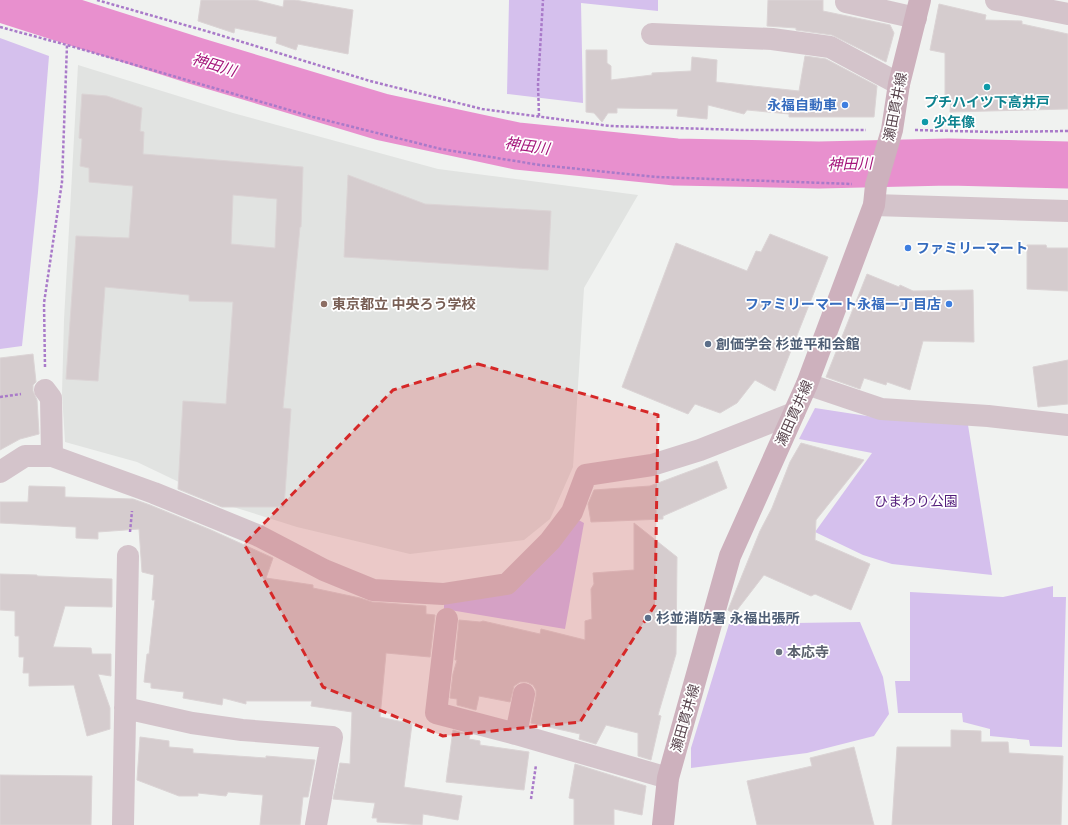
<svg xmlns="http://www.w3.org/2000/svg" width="1068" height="825" viewBox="0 0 1068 825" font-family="'PT Sans','Noto Sans JP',sans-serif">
	<rect width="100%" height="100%" fill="#f0f2f0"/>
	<path fill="#e1e3e1" d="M78,65l155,48 205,56 200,26 -54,93 -11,179 -23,52 -26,21 -114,14 -113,-27 -70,-22 -90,-43 -72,-20 -3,-49 2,-73z"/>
	<path fill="#d5c0ed" d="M509,0h149v11l-77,-8 2,100 -76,-9z
		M0,38l49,18 -11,136 -16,154 -22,3z
		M815,408l65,10 88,7 24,150 -100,-11 -29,-9 -48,-23 57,-79 -73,-14z
		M575,518l9,5 -19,106 -121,-20v-9l66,-11z
		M1053,586v11h13l-4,150 -32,-1 -1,-6 -39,-4v-7l-27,-7 -1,-9h-64l-3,-32h15v-89l93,5z
		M860,622l23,55 6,37 -15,22 -67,17 -116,15v-20l38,-124z"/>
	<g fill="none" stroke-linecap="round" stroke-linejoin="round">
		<path stroke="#e890ce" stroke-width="47" d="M5,0l191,61 186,56 135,29 159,16 143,3 130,-3 119,3"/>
	</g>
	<path fill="#d5ccce" stroke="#dbd4d5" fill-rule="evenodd" d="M201,0h54l28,7 1,-7h11l58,10 -5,44 -50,-10 -2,6 -20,-7 1,-6 -42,-9 -1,5 -36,-12z
		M768,0h55v11l67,14 4,8 -8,29 -54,-27 -36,-5v-2l-29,-2z
		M939,4l47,11 -1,5 37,1v3l46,10v75l-118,3 1,-16h-6v-43l-15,-3z
		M586,50h21v13l4,3v14l41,-5v-2l39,-2 1,-14 25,3 -1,22 83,9 6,-35 21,3 51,27 -3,31h-85v-3l-42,-4 -3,4 -36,-9 -1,14 -30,-3 1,-7 -61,-1v5h-9l-6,9 -8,-9 -8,-1z
		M82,94l25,2 35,12 -2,23 4,1 -1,22 160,13 -2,60h-1l-17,181 8,1 -7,98h-62l-44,-18 5,-88 43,3 7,-102 -44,-1v-6l-84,-8 -7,94 -32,-2 10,-143 53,2 4,-52 -44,-4v-14l-9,-2 2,-27 -3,-1zM233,195l44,4 -2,49 -44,-4z
		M348,175l77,29 126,7 -3,59 -204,-13z
		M770,234l58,23 -53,134 -20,-11 -18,23 -17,10 -25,-9 -7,10 -66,-27 54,-144 71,28 9,-20 5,1z
		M1027,245h19l1,3h21v43l-41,-2z
		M867,274l32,13 1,-2 13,6 60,-1 1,52 -51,-1 -13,49 -23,-8 -1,3 -22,-7 -4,11 -34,-12z
		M33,354l3,28 -3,3v6l4,9 2,34 -19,5 -20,11v-92z
		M1068,360v44l-30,3 -5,-40z
		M801,443l63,17 -48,60 -1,20 55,24 -19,46 -36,-16 -4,2 -47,-21 -30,39 -6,-4 32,-79 12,-23 18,-46z
		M717,461l10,27 -64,28v3l-72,3 -3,-18 6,-14 56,-4z
		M29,486l36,1v10l68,2 17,6 61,25 62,28 -7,20 47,7v3l47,10 12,4 54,4v8l9,1 -5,42 -44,-4 -6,64 32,7 -8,63 58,9 -4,24 -35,-6 -1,11 -45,-3v-4h-5l3,-15 -42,-4 7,-36 10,1 2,-52 -41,-6 1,-5h-66v3l-23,-6 -1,7 -39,-7 1,-6 -33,-4v-5l-7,-1 3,-28h2l6,-54h-3l2,-25 -12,-3 -3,-43 -41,3v7l-22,-1v-11l-76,-4v-21h28z
		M634,523l43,34 -1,97 -18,61 3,1 -10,44 -13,-4v-23l-32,-8 -10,19 -17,-5 1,-5 -49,-11 5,-27v-6l-3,-5 -6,-3h-7l-6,4 -4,16 -31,-6 -3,14 -19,-5v-6l-7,-1 3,-24 4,-14h-2l4,-40 21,2 3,-1 57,13 1,-5 44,11v-19l7,-2 -1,-30 3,-5 -1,-11 41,-3z
		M0,574l37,1v1l75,3v28l-47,-1 -12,41 38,1 1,6h19v22l-13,-2 12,34v21l-23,7 -13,-51 -45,1v-13h-6l1,-16h-5v-21h-4v-25l-15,-1z
		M453,730l17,5 -1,4 11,2v4l49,7 -5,38 -78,-8z
		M951,730l30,1v11h27l1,11 54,3 -2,69h-169l5,-78h54z
		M140,737l29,4v6l24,2v4l73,5v-2l49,4 -7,37h-5l-3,28h-40l3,-30 -35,-3 -2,4 -28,-3v3h-19l-42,-16z
		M854,747l20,78h-117l-10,-44 65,-15 -2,-8z
		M575,764l71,22 -4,29 -28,-6v16h-40v-26l-5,-1z
		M0,775l92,1 -1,49h-91z"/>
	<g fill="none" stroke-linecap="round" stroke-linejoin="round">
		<path stroke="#a97ac9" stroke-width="2.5" stroke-dasharray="3 2" stroke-linecap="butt" d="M97,0l116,33 157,48 112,28 128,17 132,4h124
			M0,27l67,18 246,72 128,32 99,16 116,12 196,7
			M539,116l-1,-32 5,-84
			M915,130l79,2 74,-1
			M45,367l-1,-64 18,-121 5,-137
			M0,397l21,-3
			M130,532l2,-21
			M531,799l5,-34"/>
		<path stroke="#d4c4cb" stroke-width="22" d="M996,0l72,14
			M846,2l70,16
			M652,34l120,5 58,8 69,37
			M874,205l194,6
			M807,384l74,25 107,7 80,9
			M45,390l6,8 1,58
			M0,472l25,-16h27l102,37 103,42 67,35 49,20 70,4 64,-10 43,-43 22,-29 14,-37 66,-10 48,-15 94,-37
			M447,619l-11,94 80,21 152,44
			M125,708l67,15 50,7 90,7 -16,88
			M516,734l8,-40
			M123,825l5,-269"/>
		<path stroke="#cdb1bd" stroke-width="22" d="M663,825l5,-47 62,-222 77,-172 67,-179 2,-20 16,-55 7,-46 21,-84"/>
	</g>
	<path fill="#d62828" fill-opacity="0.2" stroke="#d62828" stroke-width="3" stroke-dasharray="8 5" stroke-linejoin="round" d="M478,364l180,51 -3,190 -75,117 -137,14 -120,-49 -79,-143 149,-154z"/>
	<g fill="#0f9aa8" stroke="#fff" stroke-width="1.5">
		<circle cx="987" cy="87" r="4"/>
		<circle cx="925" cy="122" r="4"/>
	</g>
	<g fill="#3f7fe0" stroke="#fff" stroke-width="1.5">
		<circle cx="845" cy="105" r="4"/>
		<circle cx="908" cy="248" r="4"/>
		<circle cx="949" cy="304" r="4"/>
	</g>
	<circle fill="#8d6e63" stroke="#fff" stroke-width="1.5" cx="324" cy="304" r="4"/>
	<g fill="#5c6f8a" stroke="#fff" stroke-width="1.5">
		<circle cx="708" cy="344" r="4"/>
		<circle cx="648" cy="618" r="4"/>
	</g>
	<circle fill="#6b7280" stroke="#fff" stroke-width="1.5" cx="779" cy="652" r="4"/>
	<g text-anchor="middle" stroke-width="3.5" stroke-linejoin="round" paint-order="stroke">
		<g font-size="14" font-weight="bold" fill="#0d838f" stroke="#fff">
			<text x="987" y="107">プチハイツ下高井戸</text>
			<text x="933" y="127" text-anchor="start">少年像</text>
		</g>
		<g font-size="14" font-weight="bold" fill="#366cbe" stroke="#fff" text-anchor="end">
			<text x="837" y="110">永福自動車</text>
			<text x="916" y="253" text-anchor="start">ファミリーマート</text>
			<text x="941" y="309">ファミリーマート永福一丁目店</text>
		</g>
		<g font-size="14" fill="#5c4851" stroke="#fff">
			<text transform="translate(895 107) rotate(-79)" y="5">瀬田貫井線</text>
			<text transform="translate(794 413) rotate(-66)" y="5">瀬田貫井線</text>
			<text transform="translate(685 718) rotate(-74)" y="5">瀬田貫井線</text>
		</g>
		<g font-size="14" font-weight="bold" fill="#785e54" stroke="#fff" text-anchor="start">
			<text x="332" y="309">東京都立 中央ろう学校</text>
		</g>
		<g font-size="14" font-weight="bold" fill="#4e5e75" stroke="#fff" text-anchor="start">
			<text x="716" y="349">創価学会 杉並平和会館</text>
			<text x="656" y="623">杉並消防署 永福出張所</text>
		</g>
		<g font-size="14" fill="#531c7b" stroke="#fff">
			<text x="916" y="506">ひまわり公園</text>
		</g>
		<g font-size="14" font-weight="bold" fill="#5b616d" stroke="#fff" text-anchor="start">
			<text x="787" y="657">本応寺</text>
		</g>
		<g font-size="15" font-style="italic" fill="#a4147a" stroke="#fff">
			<text transform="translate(214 65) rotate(17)" y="5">神田川</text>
			<text transform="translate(527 146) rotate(8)" y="5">神田川</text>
			<text transform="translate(850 164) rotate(-1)" y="5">神田川</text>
		</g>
	</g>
</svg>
